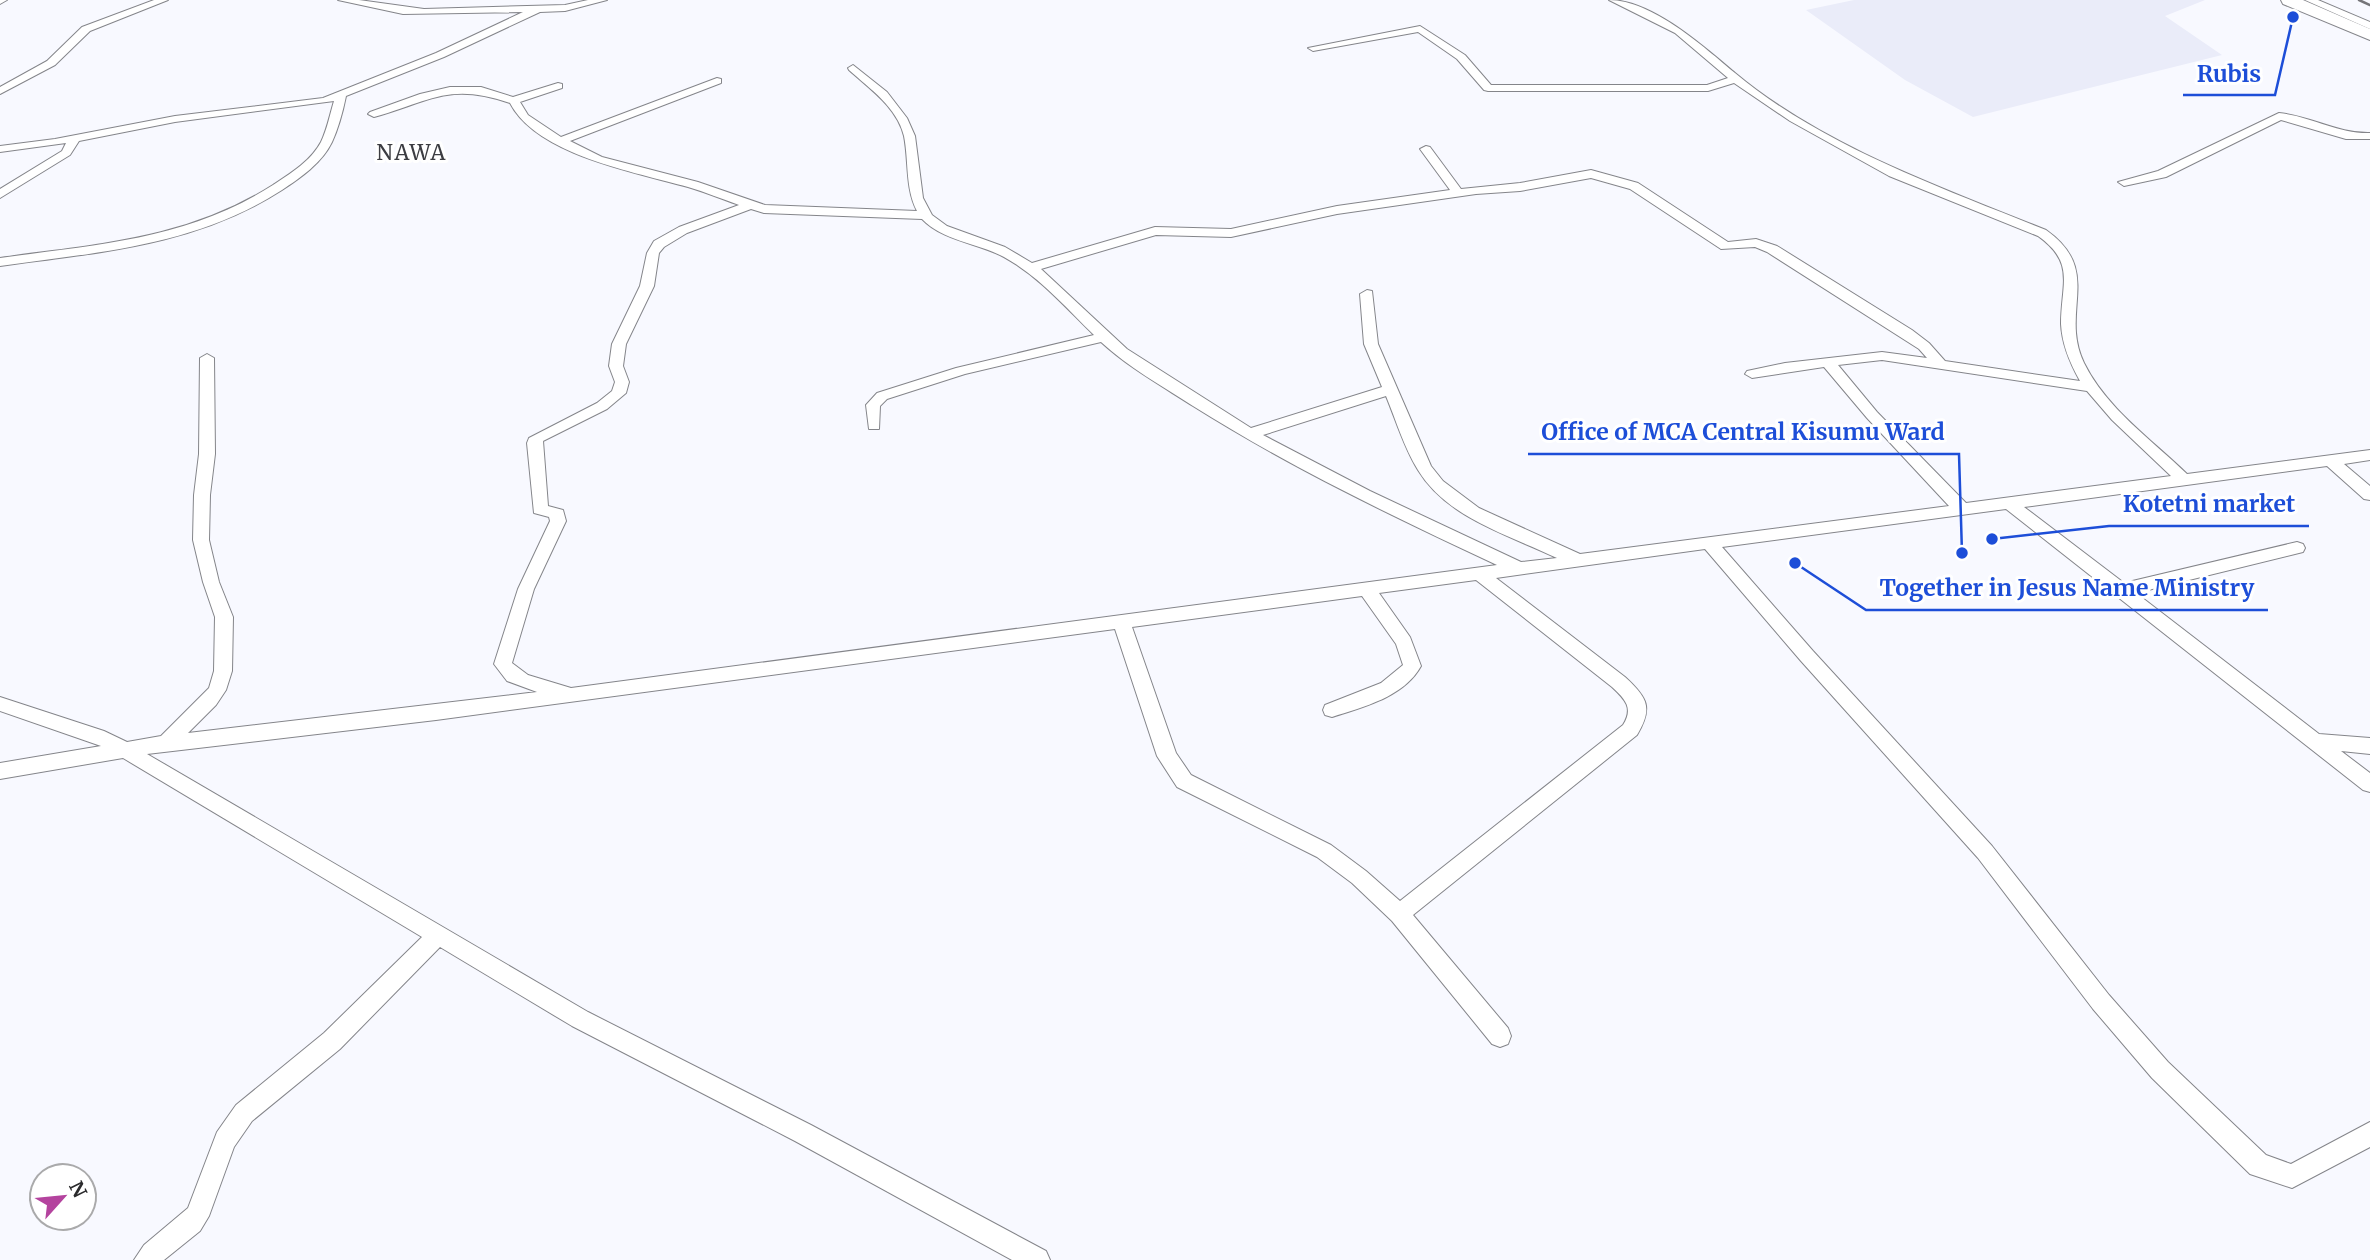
<svg xmlns="http://www.w3.org/2000/svg" width="2370" height="1260" viewBox="0 0 2370 1260" font-family="Merriweather,serif">
	<rect width="100%" height="100%" fill="#f8f9ff"/>
	<path fill="#eaecf9" d="M1854,0h351l-40,16 57,39 -249,62 -68,-37 -99,-70z"/>
	<g fill="none" stroke-linecap="round" stroke-linejoin="round">
		<g stroke="#84858a" stroke-width="2">
			<path id="street" d="M0,0h7l-7,4z
				M154,0h14l-78,31 -35,34 -55,29v-7l47,-26 35,-34z
				M338,0h21l65,9 141,-4 23,-5h19l-42,11 -25,1 -96,45 -98,39c-3,15 -8,33 -14,46 -10,21 -32,36 -50,48 -87,56 -183,62 -282,76v-8c98,-14 187,-18 273,-73 17,-11 38,-24 48,-43 6,-12 9,-28 13,-41l-159,21 -96,19 -9,14 -70,43v-9l62,-38 4,-8 -66,9v-6l55,-7 120,-23 148,-18 113,-45 87,-41 -120,2z
				M1609,0c43,0 95,47 126,73 87,73 207,115 311,157 58,41 13,81 38,133 22,45 68,77 103,111l183,-24v10l-26,4 26,22v14l-6,-1 -37,-33 -303,41 100,76 173,-41 6,2 2,4 -2,4 -167,41 183,141 51,4v16l-29,-3 29,22v19l-7,-2 -357,-281 -284,38 91,104 179,195 117,149 59,67 98,93 25,9 79,-42v25l-78,41 -42,-14 -98,-96 -59,-69 -115,-151 -177,-197 -96,-112 -209,29 129,99c23,21 28,31 12,58l-224,180 95,113 3,8 -3,8 -8,3 -8,-3 -100,-123 -40,-38 -35,-26 -140,-70 -20,-31 -42,-127 -679,91 -289,34 441,258 223,113 235,126 4,9h-38l-217,-119 -223,-115 -132,-79 -100,102 -88,72 -18,26 -25,69 -9,15 -36,29h-30l10,-15 44,-37 29,-76 19,-27 88,-72 98,-96 -299,-179 -123,21v-16l101,-17 -101,-35v-14l104,34 23,11 34,-6 48,-48 5,-17 1,-54 -12,-35 -10,-42 1,-45 5,-41 1,-96 7,-4 7,4 1,96 -5,41 -1,45 10,42 14,35 -1,54 -6,19 -10,15 -28,28 349,-41 -30,-11 -13,-17 24,-75 32,-68 -1,-4 -15,-4 -7,-70 2,-5 68,-35 15,-12 3,-9 -6,-16 3,-22 28,-58 7,-33 7,-12 25,-14 60,-22c-17,-6 -34,-13 -51,-18 -53,-15 -151,-32 -178,-84 -61,-21 -79,-2 -136,14l-6,-3 2,-2 50,-18 30,-7h31l32,10 45,-14 4,1v4l-42,14 8,13 33,22 156,-59 4,1v4l-151,58 32,16 96,25 67,23 152,6c-12,-23 -8,-50 -13,-75 -7,-29 -34,-47 -55,-66l-1,-2 5,-3 34,27 20,26 8,18 8,62 9,17 15,11 58,21 27,16 123,-36 76,2 106,-23 113,-16 -30,-41 6,-3 4,1 31,42 59,-6 71,-13 47,13 90,59 28,-3 21,7 135,84 17,13 16,18 135,20c-10,-18 -18,-36 -19,-57 0,-40 15,-61 -23,-88l-149,-60 -99,-55 -56,-38 -26,8h-220l-4,-1 -27,-31 -39,-27 -105,19 -5,-3 112,-22 45,29 26,30h216l21,-7 -53,-45zM1591,178l39,11 91,60 34,-2 12,5 152,97 8,9 -45,-6 -97,11 -38,8 -2,3 7,4 72,-11 43,51 82,88 -369,48 -101,-46 -36,-27 -12,-15 -53,-122 -6,-53 -5,-1 -7,4 4,50 18,43 -131,41 -124,-79 -86,-80 115,-34 75,2 106,-23 139,-20 44,-3zM751,209l13,4 158,6c21,22 56,24 82,38 36,20 61,50 90,78l-138,33 -79,25 -11,12 3,24h10l1,-23 7,-7 78,-25 136,-32c27,25 61,44 92,64 97,61 201,111 304,159l-926,123 -43,-13 -16,-12 22,-74 32,-68 -3,-11 -15,-4 -5,-65 64,-32 19,-16 3,-11 -6,-16 3,-22 28,-58 5,-33 5,-6 23,-14zM1882,360l205,31 25,29 59,56 -205,27 -89,-91 -39,-47zM1386,396c10,24 18,52 32,74 29,48 91,65 139,88l-36,4 -151,-71 -107,-56zM1476,580l136,107c13,12 22,21 11,38l-223,176 -34,-30 -35,-26 -140,-70 -15,-22 -44,-126 230,-31 34,48 7,21 -22,18 -56,22 -2,5 2,5 7,2c31,-10 72,-20 89,-51l-11,-29 -31,-44z
				M2305,0h13l52,22v7z
				M2279,113c32,3 59,21 91,20v6h-24l-65,-19 -115,57 -42,9 -6,-4 40,-11z"/>
		</g>
		<g stroke="#84858a" stroke-width="2">
			<path id="highway" d="M2281,0h22l67,29v11l-87,-36z"/>
		</g>
		<use href="#street" fill="#fff" fill-rule="evenodd"/>
		<use href="#highway" fill="#fff" fill-rule="evenodd"/>
		<path stroke="#757579" stroke-width="2.5" d="M2359,0l11,5"/>
	</g>
	<g text-anchor="middle" stroke-width="6" stroke-linejoin="round" paint-order="stroke">
		<g font-size="21" letter-spacing="2" fill="#3c3d42" stroke="#fff">
			<text x="412" y="160">NAWA</text>
		</g>
	</g>
	<path fill="none" stroke="#1d4ed8" stroke-width="2.5" d="M2293 17L2275 95H2183M1962 553L1959 454H1528M1992 539L2109 526H2309M1795 563L1866 610H2268"/>
	<g fill="#1d4ed8" stroke="#fff" stroke-width="2.5">
		<circle cx="2293" cy="17" r="7"/>
		<circle cx="1962" cy="553" r="7"/>
		<circle cx="1992" cy="539" r="7"/>
		<circle cx="1795" cy="563" r="7"/>
	</g>
	<g font-size="23" text-anchor="middle" font-weight="bold" fill="#1d4ed8" stroke="#fff" stroke-width="6" stroke-linejoin="round" paint-order="stroke">
		<text x="2229" y="82">Rubis</text>
		<text x="1743" y="440">Office of MCA Central Kisumu Ward</text>
		<text x="2209" y="512">Kotetni market</text>
		<text x="2067" y="596">Together in Jesus Name Ministry</text>
	</g>
	<g transform="translate(63 1197) rotate(63)"><circle r="33" fill="#ffffff" stroke="#aaaaab" stroke-width="2"/>
	<path d="M0-5L12 26L0 18L-12 26Z" fill="#b4439e"/>
	<text y="-10" font-size="19" font-weight="bold" text-anchor="middle" fill="#2a2a2c">N</text>
	</g>
</svg>
